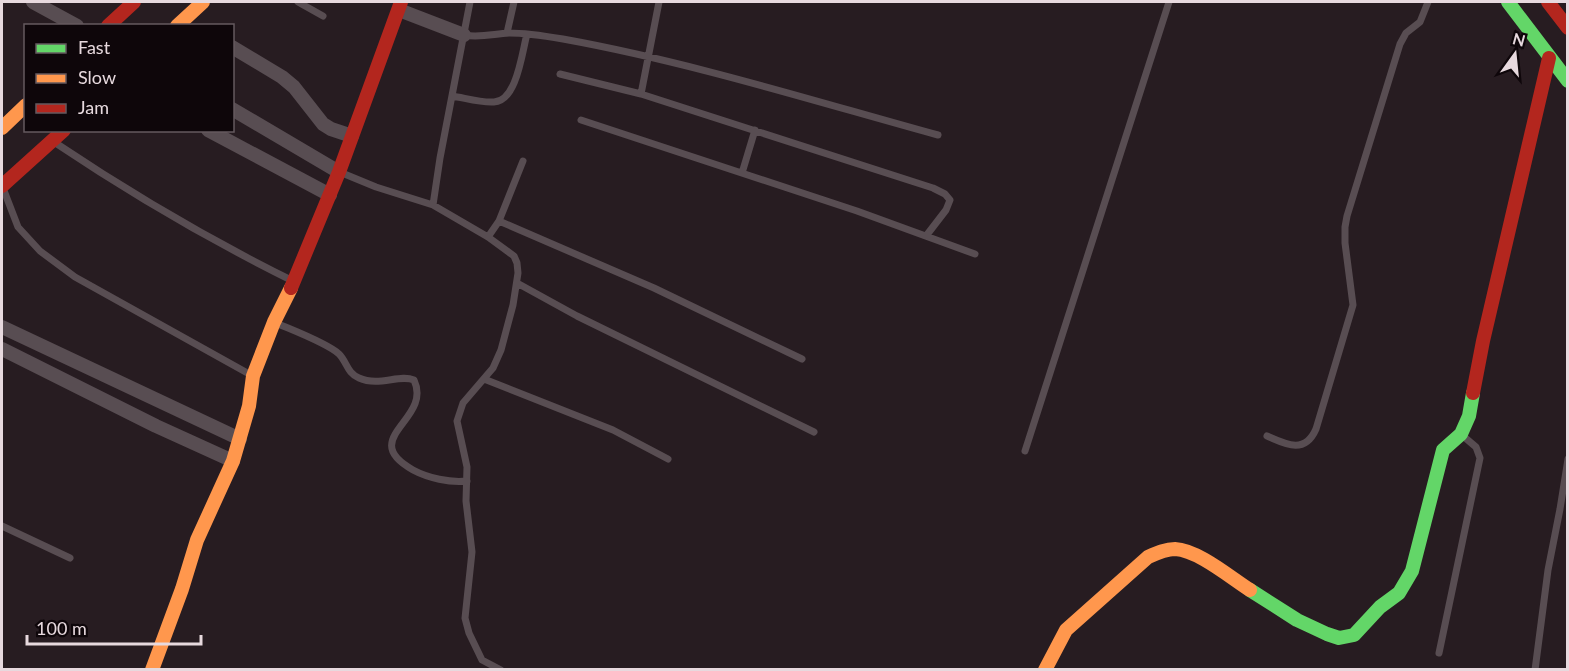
<svg xmlns="http://www.w3.org/2000/svg" width="1569" height="671" viewBox="0 0 1569 671" font-family="Lato,sans-serif">
	<rect width="100%" height="100%" fill="#271c21"/>
	<g fill="none" stroke-linecap="round" stroke-linejoin="round">
		<path stroke="#584d52" stroke-width="7" d="M298,2l25,14
			M507,33l7,-31
			M464,35c15,3 29,-1 45,-2 18,0 36,3 54,6 127,23 251,62 375,96
			M560,74l81,20 292,94 12,6 5,6 -4,10 -20,26
			M641,94l18,-92
			M452,96c13,2 29,7 42,6 23,-1 28,-50 33,-68
			M581,120l276,91 118,43
			M54,142c76,51 156,98 239,139
			M342,173l34,14 57,18 55,32 26,19 3,7 1,10 -5,32 -12,45 -8,18 -30,35 -6,18 10,46 -1,34 6,51 -7,66 4,15 13,27 19,10
			M742,173l13,-43
			M3,188l15,39 22,24 35,26 176,98
			M433,205l7,-47 30,-156
			M499,221l155,67 148,71
			M488,237l11,-16 24,-60
			M517,283l60,33 237,116
			M276,323c16,7 51,20 63,31 8,8 8,19 20,24 20,9 40,-4 55,2 19,40 -58,58 -1,90 15,8 37,13 54,11
			M484,379l129,51 55,29
			M1267,436c20,9 38,18 49,-7l37,-124 -8,-62v-16l2,-11 53,-172 6,-11 14,-11 8,-20
			M1025,451l144,-449
			M2,526l68,32
			M1439,653l41,-195 -4,-11 -13,-11
			M1535,670l13,-100 12,-61 8,-50"/>
		<path stroke="#584d52" stroke-width="14" d="M33,2l44,24
			M399,10l65,25
			M232,47l50,30 12,10 29,37 8,5 21,7
			M232,109l107,63
			M208,130l122,65
			M2,327l238,112
			M2,349l154,77 77,35"/>
		<path stroke="#63d668" stroke-width="14" d="M1508,2l60,79
			M1250,590l47,30 30,14 12,4 15,-3 26,-28 19,-14 13,-22 31,-121 18,-16 8,-18 4,-23"/>
		<path stroke="#ff974d" stroke-width="14" d="M177,26l26,-24
			M2,128l24,-23
			M152,670l30,-81 15,-49 36,-79 16,-55 4,-30 21,-54 17,-34
			M1045,670l21,-40 82,-73c9,-4 18,-8 27,-8 23,1 56,29 75,41"/>
		<path stroke="#b3261e" stroke-width="14" d="M1548,2l20,26
			M108,26l26,-24
			M2,186l62,-56
			M291,288l48,-116 62,-170
			M1473,393l10,-52 66,-283"/>
	</g>
	<rect width="1569" height="671" fill="none" stroke="#e7d9de" stroke-width="6"/>
	<rect x="24" y="24" width="210" height="108" fill="#0e060a" stroke="#655a5f" stroke-width="1.5"/>
	<rect x="36" y="44" width="30" height="9" fill="#63d668" stroke="#655a5f" stroke-width="1.5"/>
	<text x="78" y="54" font-size="18" fill="#e7d9de">Fast</text>
	<rect x="36" y="74" width="30" height="9" fill="#ff974d" stroke="#655a5f" stroke-width="1.5"/>
	<text x="78" y="84" font-size="18" fill="#e7d9de">Slow</text>
	<rect x="36" y="104" width="30" height="9" fill="#b3261e" stroke="#655a5f" stroke-width="1.5"/>
	<text x="78" y="114" font-size="18" fill="#e7d9de">Jam</text>
	<g transform="translate(1515 54) rotate(15)" stroke="#0e060a" stroke-width="4.5" paint-order="stroke">
	<path d="M0-4.5L10 22L0 15L-10 22Z" fill="#e7d9de"/>
	<text y="-9" font-size="16" font-weight="bold" text-anchor="middle" fill="#e7d9de">N</text>
	</g>
	<path d="M27 635v9h174v-9" fill="none" stroke="#e7d9de" stroke-width="3"/>
	<text x="36" y="635" font-size="18" fill="#e7d9de" stroke="#0e060a" stroke-width="4.5" paint-order="stroke">100 m</text>
</svg>
